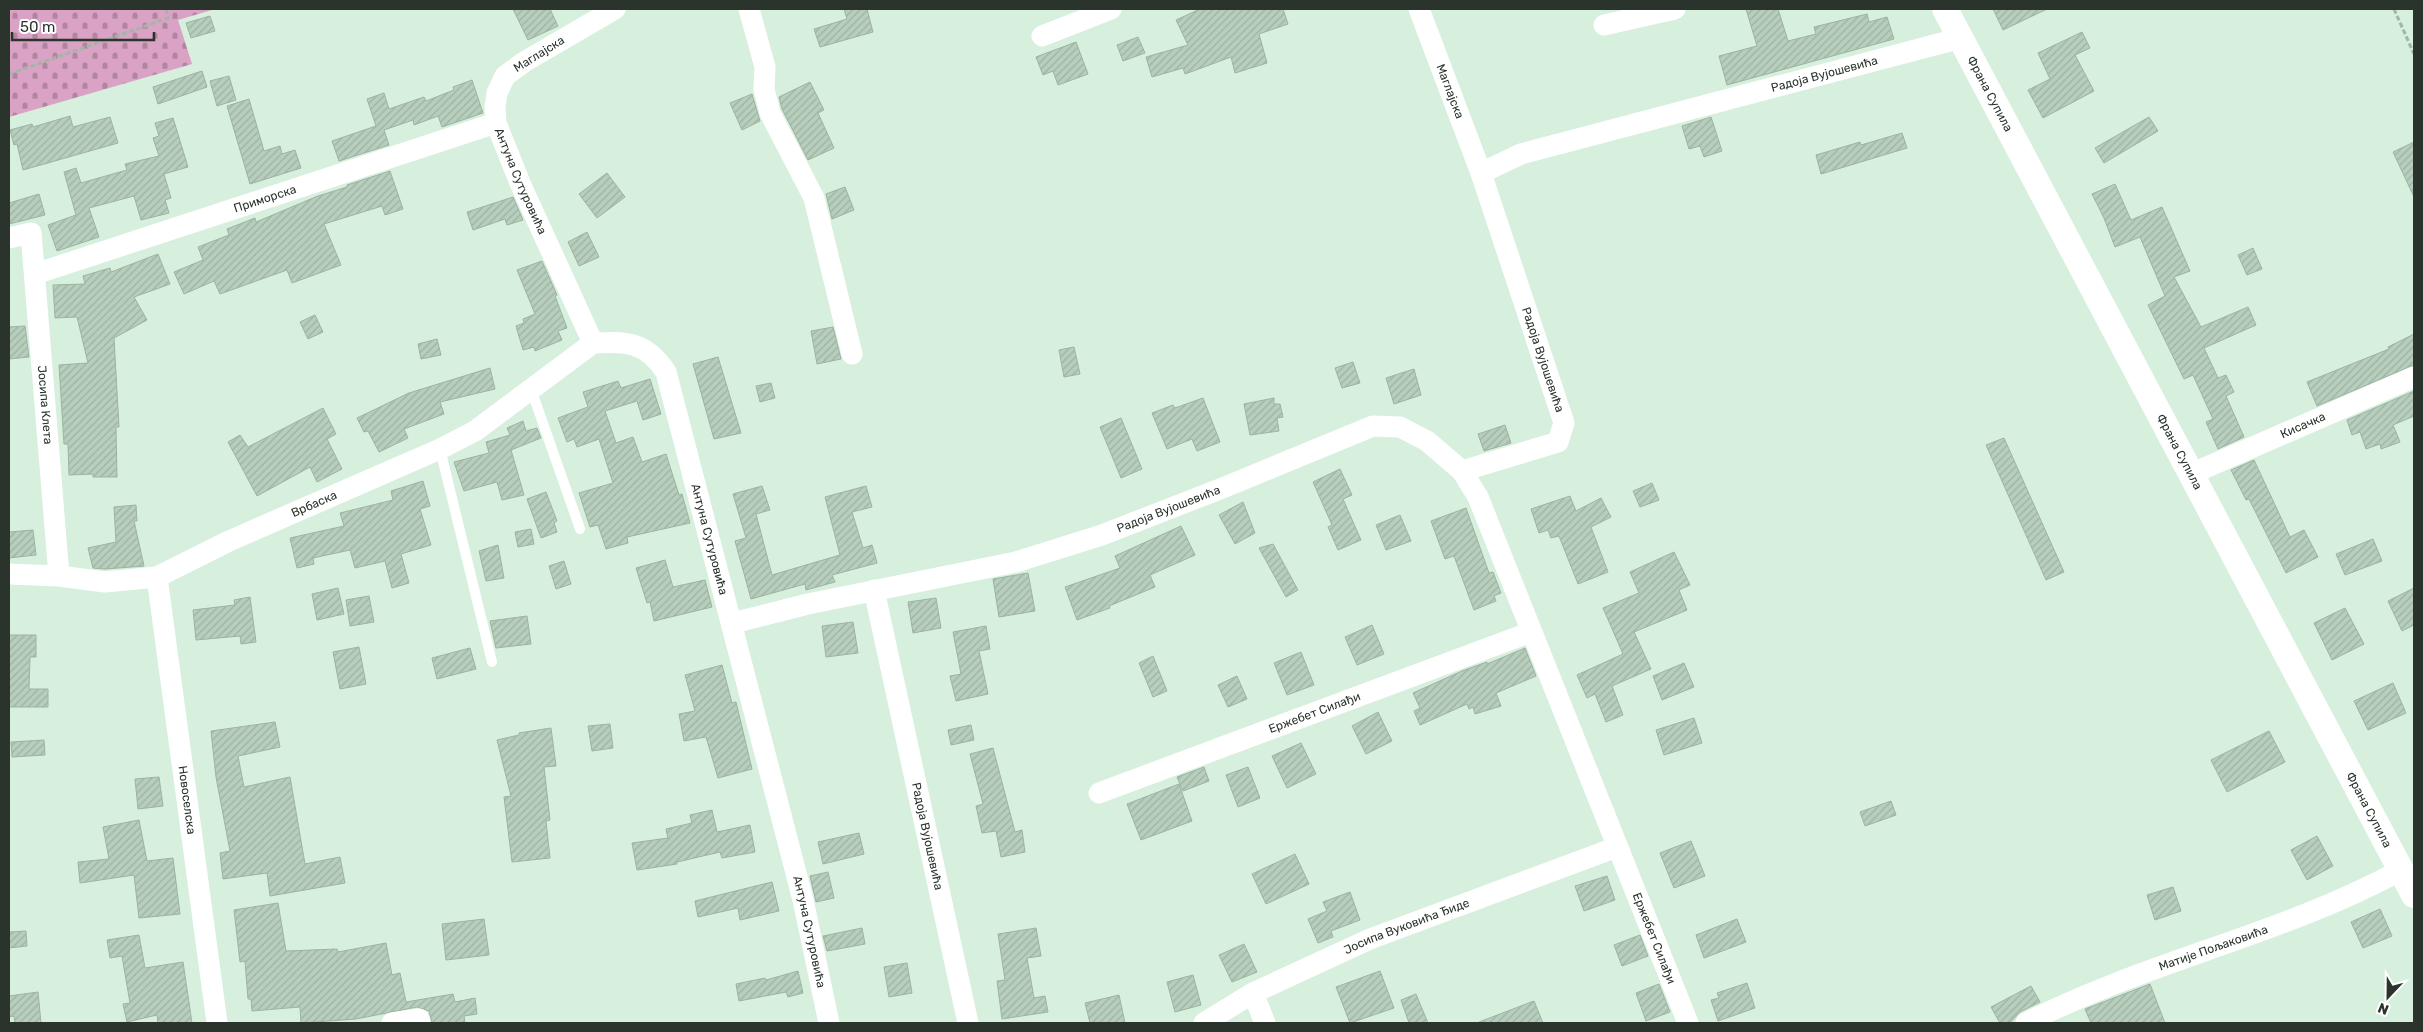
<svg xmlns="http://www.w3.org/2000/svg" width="2423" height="1032" viewBox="0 0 2423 1032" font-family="Rubik,sans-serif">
	<defs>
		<pattern id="cemetery-stones" width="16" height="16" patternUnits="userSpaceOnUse" patternTransform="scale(1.25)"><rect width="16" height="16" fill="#daa2c4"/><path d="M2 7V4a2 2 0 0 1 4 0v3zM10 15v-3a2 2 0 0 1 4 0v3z" fill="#b1859f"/></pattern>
		<pattern id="building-hatch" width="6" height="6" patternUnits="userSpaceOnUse" patternTransform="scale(1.25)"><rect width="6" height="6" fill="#b7cebd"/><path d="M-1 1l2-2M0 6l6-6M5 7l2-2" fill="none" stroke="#9eb1a3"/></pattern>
	</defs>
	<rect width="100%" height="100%" fill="#d7efdd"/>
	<path fill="url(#cemetery-stones)" d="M9,9h206l-37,11 14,44 -183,53z"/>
	<path fill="url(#building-hatch)" stroke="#9cb3a2" d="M513,9h37l8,17 -30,14z
		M844,9h23l6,23 -53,15 -6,-18 33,-10z
		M1200,9h83l5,15 -29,10 8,29 -32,10 -4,-16 -46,17 -2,-6 -31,9 -6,-20 42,-12 -12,-25z
		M1746,9h32l10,32 28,-7 -2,-7 53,-13 2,8 18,-5 7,22 -167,46 -8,-29 38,-10z
		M1993,9h54l-44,21z
		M210,16l5,15 -24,7 -5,-15z
		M2082,32l8,16 -15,7 19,36 -51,27 -15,-28 22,-11 -12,-26z
		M1138,37l7,16 -22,8 -6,-16z
		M1076,42l12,32 -30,11 -5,-14 -10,4 -7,-18z
		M202,71l5,16 -49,17 -5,-17z
		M229,76l7,24 -19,6 -7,-25z
		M472,80l11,33 -41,14 -4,-11 -24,9 -1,-5 -29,10 5,15 -50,16 -7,-20 44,-15 -9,-27 17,-6 5,16 35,-12 2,4 28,-11 -1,-3z
		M810,82l14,28 -6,3 16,35 -26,12 -26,-51 -3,-12z
		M752,94l8,27 -18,9 -12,-27z
		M249,99l15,52 16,-5 2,8 13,-4 6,18 -51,16 -23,-78z
		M70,116l3,11 37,-10 8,26 -95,27 -6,-26 -3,1 -4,-15 22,-6 1,3z
		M1711,117l11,34 -18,6 -4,-11 -11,3 -7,-23z
		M2149,117l9,14 -54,32 -9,-15z
		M173,118l15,49 -24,7 7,24 -6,2 4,13 -28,7 -7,-24 -45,12 10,29 -42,14 -9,-26 28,-10 -12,-43 12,-4 5,15 46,-13 -2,-6 34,-8 -6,-18 6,-2 -4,-13z
		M1902,133l5,15 -86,26 -5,-19 44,-13 1,3z
		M2414,142v55l-21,-45z
		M390,171l13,38 -18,6 -3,-9 -58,18 17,41 -49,18 -5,-13 -67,24 -6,-13 -30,13 -10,-22 29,-12 -5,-13 31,-12 -2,-6 28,-11 1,4 62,-26 29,-9v-2z
		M607,173l18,24 -28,21 -18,-24z
		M2115,184l16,36 31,-13 28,64 -16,6 27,50 47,-20 8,18 -52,23 14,30 8,-3 8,17 -8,4 18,41 -26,12 -12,-27 7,-3 -20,-44 -9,4 -36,-74 17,-9 -25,-59 -25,10 -11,-29 -12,-24z
		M845,187l9,23 -22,9 -6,-25z
		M39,194l6,21 -36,9v-21z
		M513,197l10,23 -16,5 -2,-6 -32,11 -6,-18z
		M587,232l12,25 -20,9 -11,-24z
		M2253,248l9,21 -15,6 -9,-20z
		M158,254l12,30 -36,13 13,23 -33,18 5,89h-3l1,50h-24v-3l-24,1 -1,-31h-4l-5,-79 29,-2 -11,-46 -22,1 -2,-33 32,-1 -2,-8 27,-8 1,4z
		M542,261l15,34 -2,1 12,32 -9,3 4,9 -27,11 -1,-4 -11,3 -7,-24 8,-3 -1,-4 12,-5 -18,-44z
		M315,315l8,17 -15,7 -8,-17z
		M25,326l4,31 -20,2v-32z
		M833,327l8,32 -24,5 -6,-33z
		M2414,334v31l-97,41 -10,-24 82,-33 -1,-2z
		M437,339l4,16 -20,4 -3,-15z
		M1074,347l6,27 -16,3 -5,-27z
		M718,357l23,76 -27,6 -21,-75z
		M1353,362l7,21 -18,5 -7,-20z
		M490,368l5,21 -55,13 4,12 -40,15 4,9 -29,14 -11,-21 -4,1 -7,-14 52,-25z
		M1414,369l7,26 -27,9 -8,-26z
		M650,379l11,35 -18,6 -6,-19 -32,10 11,32 17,-6 9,25 24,-8 13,41 3,-1 8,29 -63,14 1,6 -22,6 -8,-24 -8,2 -11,-34 34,-10 -14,-44 -22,8 -3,-8 -7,3 -9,-24 30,-11 -5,-15 35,-11 3,7z
		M771,383l4,15 -15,4 -4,-16z
		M2414,391v25l-21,9 7,17 -19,7 -1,-5 -14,5 -6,-17 -8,3 -5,-15z
		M1203,398l17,44 -23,9 -5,-12 -25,10 -15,-36 21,-8 2,3z
		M1274,398v6h6l3,13 -6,1 2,13 -29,4 -6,-31z
		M323,408l13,26 -9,5 15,30 -25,13 -7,-15 -53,29 -29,-54 12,-7 8,12z
		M1121,418l21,51 -21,9 -21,-51z
		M523,421l3,10 11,-3 4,10 -30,12 13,45 -22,5 -5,-18 -33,9 -10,-29 35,-9 -3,-11 24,-7 -3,-7z
		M1505,425l6,18 -27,8 -6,-17z
		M2004,438l60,134 -18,8 -60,-135z
		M2254,460l36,77 14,-7 14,27 -32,16 -37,-74 -3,1 -15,-30z
		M1340,469l12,26 -9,4 18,41 -23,10 -10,-23 4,-2 -19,-43z
		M423,481l7,25 -10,3 11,36 -30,9 8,29 -17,5 -7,-27 -30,7 -5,-18 -37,8 1,6 -17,4 -7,-30 54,-12 -4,-13 53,-13 -2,-9z
		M1652,483l7,17 -19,7 -7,-16z
		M762,486l8,24 -14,4 16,61 68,-20 -15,-58 41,-11 6,21 -20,5 11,36 9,-3 5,18 -45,12 3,7 -29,8 -1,-6 -54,15 -16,-58 11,-3 -13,-44z
		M546,492l11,29 -3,2 3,9 -16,6 -14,-39z
		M1570,496l6,15 25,-13 10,19 -20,10 17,45 -30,12 -19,-48 -8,2 -3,-8 -9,3 -8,-24z
		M1243,502l12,31 -20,11 -16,-29z
		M136,505l1,16h-3l10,45 -39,3 -12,-1 -5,-20 28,-6 -2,-35z
		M1466,508l23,65 4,-1 8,21 -7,3 2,5 -22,9 -20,-54 -9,3 -14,-38z
		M1400,515l11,26 -25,9 -10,-25z
		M1181,526l14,29 -45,20 5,12 -46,19 1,2 -33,12 -12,-33 55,-19 -5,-12z
		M531,529l3,15 -16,3 -3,-15z
		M33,530l3,25 -27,3v-26z
		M2373,539l9,22 -37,14 -9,-21z
		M1273,544l25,46 -12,7 -27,-49z
		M498,545l6,33 -18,3 -7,-30z
		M1674,552l16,33 -11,5 8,20 -53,22 17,37 -39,17 11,29 -17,7 -11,-28 -8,4 -10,-23 46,-21 -20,-46 36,-15 -9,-21z
		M665,560l8,27 32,-7 7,27 -58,14 -4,-19 -3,1 -11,-35z
		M564,561l7,23 -15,5 -7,-23z
		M1028,573l7,38 -36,6 -6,-38z
		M338,588l6,26 -27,6 -5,-26z
		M2414,588v37l-12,6 -14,-30z
		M369,596l5,26 -24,4 -4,-26z
		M250,597l6,45 -15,2 -1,-8 -44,4 -3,-30 42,-5 -1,-5z
		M936,598l5,30 -28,5 -5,-31z
		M2345,608l19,36 -32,16 -18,-37z
		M527,616l4,28 -35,4 -6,-27z
		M853,622l5,31 -32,4 -4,-31z
		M1372,625l12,29 -27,11 -12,-28z
		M986,626l4,23 -11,2 9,43 -32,7 -6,-25 11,-2 -8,-42z
		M9,635h27v22h-6l-1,32h19v18h-39z
		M359,647l7,37 -26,5 -7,-37z
		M470,648l6,21 -39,10 -5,-21z
		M1525,648l11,28 -40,17 5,13 -26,8 -2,-7 -4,2 -2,-5 -47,21 -6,-14 6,-3 -7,-15 49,-22 25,-9v2z
		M1301,652l13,33 -27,10 -13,-32z
		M1153,656l14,35 -14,6 -14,-34z
		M1684,663l10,24 -32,13 -9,-24z
		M722,665l10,38 4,-1 16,67 -34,9 -12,-41 -22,4 -5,-27 16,-3 -10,-36z
		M1237,676l10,23 -19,8 -10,-22z
		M2393,683l13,30 -38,17 -14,-29z
		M1378,712l14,29 -26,13 -14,-28z
		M1694,718l8,25 -38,12 -8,-25z
		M275,722l5,25 -42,9 6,31 46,-10 15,87 35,-7 5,26 -75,13 -3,-23 -44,6 -3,-26 10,-2 -14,-74 -5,-46z
		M610,724l3,24 -21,3 -4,-25z
		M971,725l3,15 -23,5 -3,-15z
		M551,728l5,38 -12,1 6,53 -4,1 4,37 -38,4 -8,-65 7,-1 -14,-56 22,-5v-2z
		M2269,731l16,31 -58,30 -16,-32z
		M44,740l1,15 -33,2 -1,-15z
		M1301,743l15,31 -29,14 -15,-32z
		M993,748l22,84 7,-2 3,22 -24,5 -5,-26 -14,2 -6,-27 7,-2 -13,-50z
		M1204,767l5,14 -26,10 -6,-14z
		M1248,767l12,31 -22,9 -12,-32z
		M159,777l4,29 -25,3 -3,-30z
		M1179,784l13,37 -51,19 -14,-36z
		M1891,801l5,14 -31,11 -5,-14z
		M712,810l5,22 33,-7 5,27 -33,6 -2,-6 -43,10v2l-40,6 -5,-27 36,-5 -2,-9 26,-6 -2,-8z
		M139,820l8,41 26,-3 7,56 -41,4 -5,-43 -54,8 -2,-21 31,-3 -6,-32z
		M859,833l5,21 -41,10 -5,-22z
		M2317,836l16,30 -26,14 -16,-30z
		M1691,841l14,35 -31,12 -14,-35z
		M1295,854l14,30 -43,20 -14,-30z
		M828,872l6,26 -18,4 -6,-26z
		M1607,876l8,24 -31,11 -9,-25z
		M772,882l7,29 -39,9 -2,-12 -40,9 -3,-16z
		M2173,887l8,24 -26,9 -8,-25z
		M1350,892l10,28 -29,11 2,6 -15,6 -10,-24 19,-8 -4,-9z
		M278,903l8,48 51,-2 1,3 48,-9 6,32 8,-2 6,29 47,-8 2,8 20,-4 2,16 -13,2 1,7h-33l-3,-12 -12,-4 -61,12 -55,4 -1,-16 -48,4 -1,-12h-3l-3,-38 -5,1 -6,-52z
		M2380,909l12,27 -29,12 -12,-26z
		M484,919l5,36 -43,5 -4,-36z
		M1737,919l9,23 -42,16 -8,-23z
		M862,928l3,16 -38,7 -4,-15z
		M1036,928l5,28 -14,2 7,40 11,-2 3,16 -46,7 -5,-38 8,-1 -7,-46z
		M26,931l1,15 -18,2v-16z
		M139,935l6,33 38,-6 9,61h-34l-1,-8 -30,7 -4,-18 7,-1 -8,-47 -12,2 -3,-18z
		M1640,935l8,21 -26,10 -8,-21z
		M1244,944l13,28 -25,10 -13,-27z
		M907,963l5,30 -23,4 -5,-30z
		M798,971l5,22 -15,4 -2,-5 -47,9 -3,-17 29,-6 1,2z
		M1380,971l14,37 -44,15 -14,-36z
		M1193,975l8,30 -26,7 -8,-30z
		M1747,983l8,25 -37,13 -7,-21 8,-2 -2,-5z
		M1659,984l11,28 -24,9 -10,-28z
		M2150,984l15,39h-74l-6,-14z
		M2031,986l9,16 -20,10 -10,11h-10l-9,-16z
		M38,992l3,31h-26l-1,-7 -5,1v-21z
		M1416,994l12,29h-19l-8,-23z
		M1119,995l6,28h-35l-5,-20z
		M1534,1001l9,22h-64v-1z"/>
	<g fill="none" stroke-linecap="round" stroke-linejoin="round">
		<path stroke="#a2b6a7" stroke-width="3" stroke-dasharray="5 2.5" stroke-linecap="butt" d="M2394,9l20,45
			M9,74l159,-56 -2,-9"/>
		<path stroke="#fff" stroke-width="10" d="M531,389l49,140
			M440,449l52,213"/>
		<g stroke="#fff" stroke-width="21">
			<path id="s1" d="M615,9l-91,53 -19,14 -8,17 -2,14 1,16 24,60 73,160c34,-2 53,-1 73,29l137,528 26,123"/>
			<path d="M749,9l16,58 -1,22 6,24 44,85 38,156"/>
			<path id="s2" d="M1419,9l62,164 83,250 -6,19 -96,29"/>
			<path d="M1604,25l71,-16"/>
			<path d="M1042,36l69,-27"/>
			<path id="s3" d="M1481,173l40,-19 440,-116"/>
			<path id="s4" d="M9,238l22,-5 28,343"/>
			<path id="s5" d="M35,274l461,-151"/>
			<path id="s6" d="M2191,474l223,-97"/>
			<path id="s7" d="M9,574l50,2 46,6 52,-5 72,-36 211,-92 35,-18 118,-88"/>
			<path id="s8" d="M157,577l60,446"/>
			<path id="s9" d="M874,590l94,433"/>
			<path id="s10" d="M733,623l75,-19 208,-42 86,-27 123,-48 148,-61 27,1 27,14 35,30 16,26 210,526"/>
			<path id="s11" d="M1099,793l432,-161"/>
			<path d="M1253,993l12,30"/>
			<path d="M392,1023l27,-4 1,4"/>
			<path id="s12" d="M1204,1023l49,-30 117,-54 247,-92"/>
			<path id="s13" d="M2026,1023c121,-62 256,-88 375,-153"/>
		</g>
		<path stroke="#fff" stroke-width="26" id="s14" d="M1945,9l469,886"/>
	</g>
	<g text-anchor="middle" stroke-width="4.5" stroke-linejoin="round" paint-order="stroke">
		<g font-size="12" fill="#2a332c" stroke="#fff">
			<text transform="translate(539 54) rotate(-32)" y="4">Маглајска</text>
			<text dy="4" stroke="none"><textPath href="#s3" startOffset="358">Радоја Вујошевића</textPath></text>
			<text dy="4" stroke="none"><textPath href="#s2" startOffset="88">Маглајска</textPath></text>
			<text dy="4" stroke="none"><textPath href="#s14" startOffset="96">Франа Супила</textPath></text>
			<text dy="4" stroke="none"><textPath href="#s1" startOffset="241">Антуна Сутуровића</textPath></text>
			<text dy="4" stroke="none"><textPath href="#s5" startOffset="242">Приморска</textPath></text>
			<text dy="4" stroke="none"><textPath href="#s2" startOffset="372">Радоја Вујошевића</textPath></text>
			<text dy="4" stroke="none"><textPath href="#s4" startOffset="195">Јосипа Клета</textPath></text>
			<text dy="4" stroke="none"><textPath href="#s6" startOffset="122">Кисачка</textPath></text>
			<text dy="4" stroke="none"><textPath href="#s14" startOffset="501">Франа Супила</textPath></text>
			<text dy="4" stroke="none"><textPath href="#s7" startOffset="322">Врбаска</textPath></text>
			<text dy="4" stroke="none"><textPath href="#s10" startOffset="451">Радоја Вујошевића</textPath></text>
			<text dy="4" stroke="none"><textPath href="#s1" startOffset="675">Антуна Сутуровића</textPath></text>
			<text dy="4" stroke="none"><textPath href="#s11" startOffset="230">Ержебет Силађи</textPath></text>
			<text dy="4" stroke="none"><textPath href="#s8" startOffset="225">Новоселска</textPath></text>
			<text dy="4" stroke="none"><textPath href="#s14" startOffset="906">Франа Супила</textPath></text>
			<text dy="4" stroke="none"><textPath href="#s9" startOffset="252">Радоја Вујошевића</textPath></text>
			<text dy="4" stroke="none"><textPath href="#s12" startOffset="225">Јосипа Вуковића Ђиде</textPath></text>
			<text dy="4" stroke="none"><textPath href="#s1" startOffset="1080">Антуна Сутуровића</textPath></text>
			<text dy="4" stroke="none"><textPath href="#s10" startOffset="1281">Ержебет Силађи</textPath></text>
			<text dy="4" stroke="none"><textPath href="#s13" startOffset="202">Матије Пољаковића</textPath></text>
		</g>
	</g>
	<rect width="2423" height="1032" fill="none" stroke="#2a332c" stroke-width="20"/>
	<g transform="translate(2388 997) rotate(202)" stroke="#ffffff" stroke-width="4" paint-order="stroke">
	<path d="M0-4L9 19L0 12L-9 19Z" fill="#2a332c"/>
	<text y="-8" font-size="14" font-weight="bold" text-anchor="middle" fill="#2a332c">N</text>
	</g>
	<path d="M12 32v8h142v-8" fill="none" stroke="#2a332c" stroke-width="2.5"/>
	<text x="20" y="32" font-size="15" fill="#2a332c" stroke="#ffffff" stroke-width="4" paint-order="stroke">50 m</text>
</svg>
